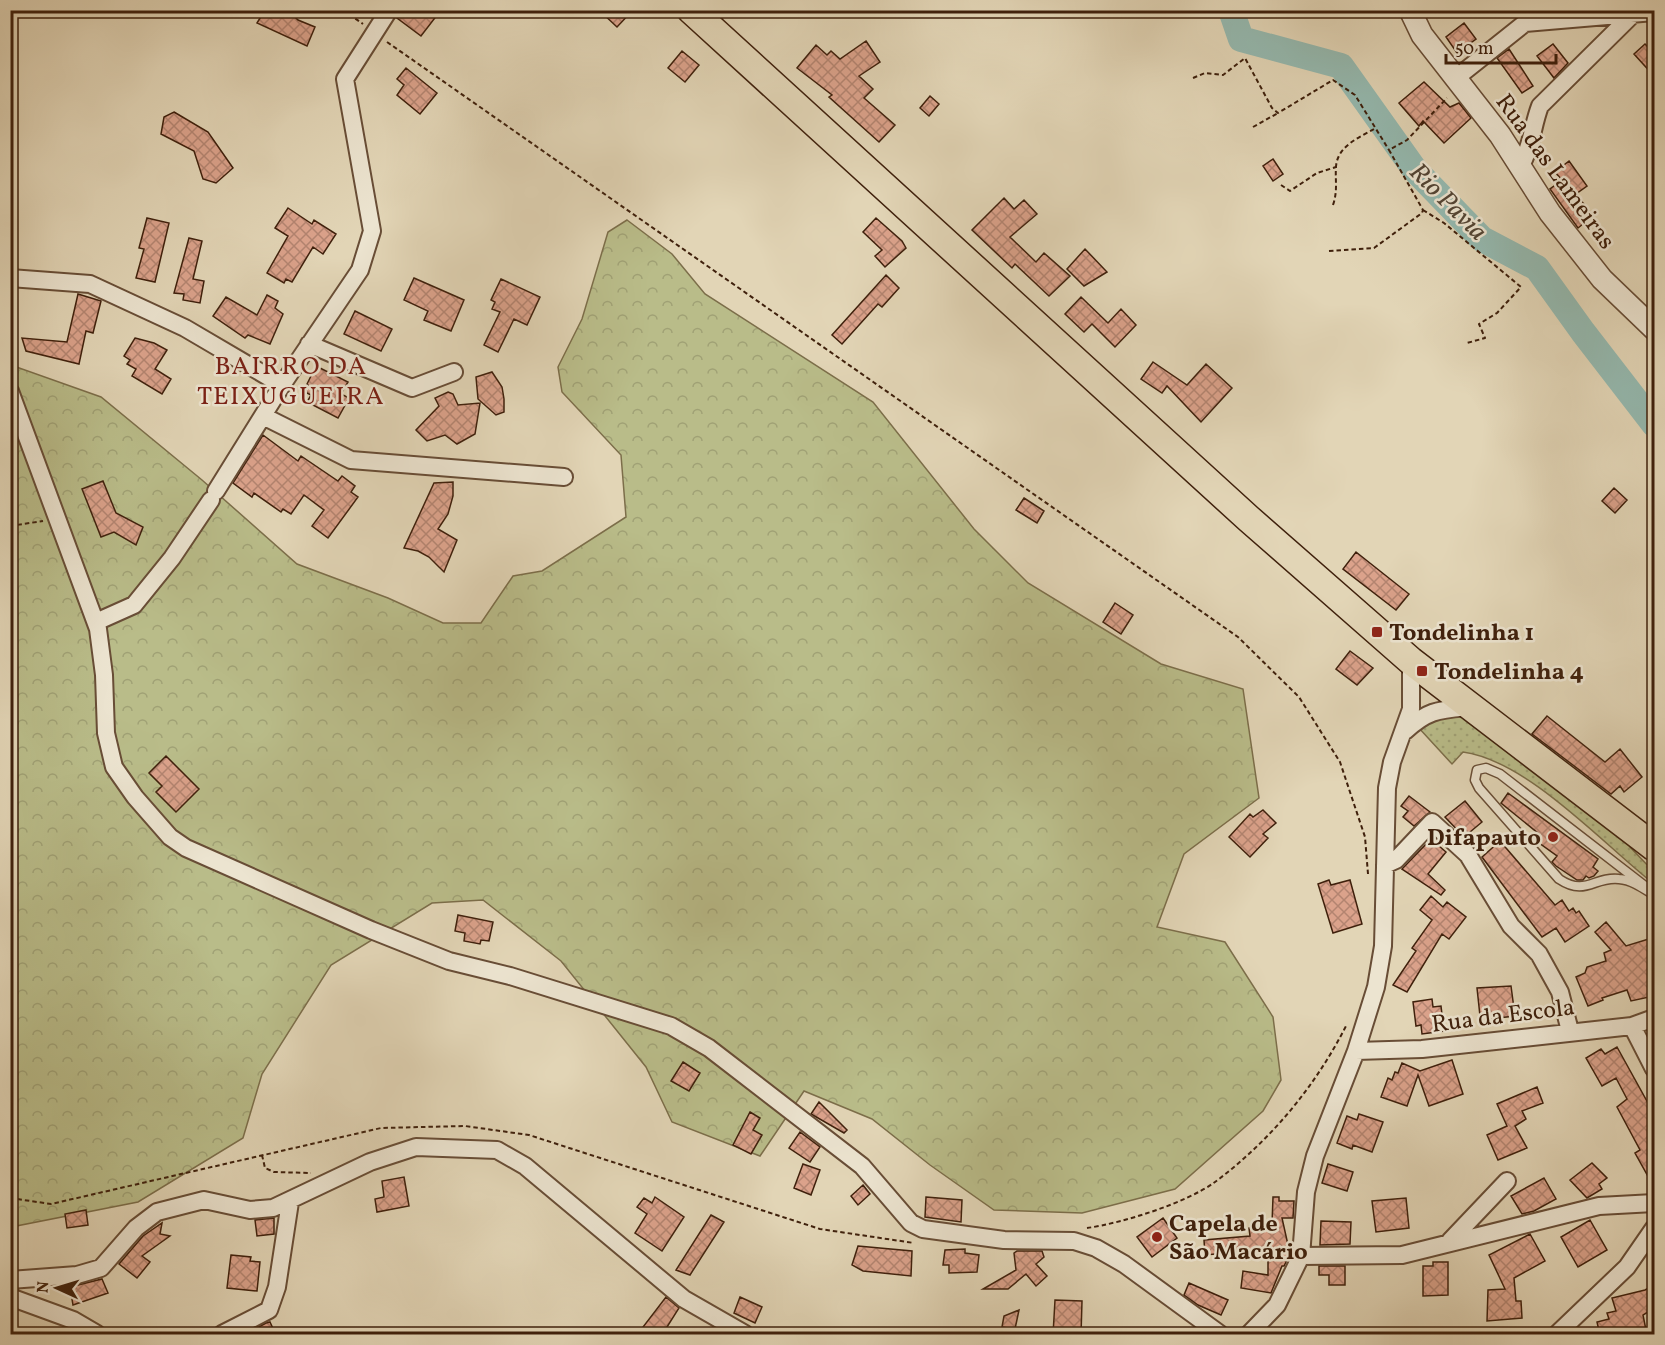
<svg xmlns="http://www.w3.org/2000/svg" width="1665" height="1345" viewBox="0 0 1665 1345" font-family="Vollkorn,serif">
	<defs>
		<pattern id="grass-dots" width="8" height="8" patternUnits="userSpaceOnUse" patternTransform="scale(1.5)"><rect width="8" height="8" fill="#b9bc89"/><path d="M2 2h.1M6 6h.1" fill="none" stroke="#a0a175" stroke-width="1.8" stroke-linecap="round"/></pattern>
		<pattern id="forest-crowns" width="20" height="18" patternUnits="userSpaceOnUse" patternTransform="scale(1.5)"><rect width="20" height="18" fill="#b9bc89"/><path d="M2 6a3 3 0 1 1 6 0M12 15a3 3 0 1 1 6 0" fill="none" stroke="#a0a175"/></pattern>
		<pattern id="building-cross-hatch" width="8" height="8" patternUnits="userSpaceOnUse" patternTransform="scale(1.5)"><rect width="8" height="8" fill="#dba28b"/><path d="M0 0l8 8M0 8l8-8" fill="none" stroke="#b38470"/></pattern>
	</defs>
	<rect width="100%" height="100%" fill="#e2d5b6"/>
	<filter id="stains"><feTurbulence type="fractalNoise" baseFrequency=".00333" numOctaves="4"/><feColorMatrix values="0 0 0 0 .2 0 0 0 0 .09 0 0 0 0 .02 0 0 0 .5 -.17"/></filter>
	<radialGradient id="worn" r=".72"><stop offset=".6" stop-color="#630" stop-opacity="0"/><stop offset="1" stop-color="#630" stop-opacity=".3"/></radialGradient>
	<path fill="url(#grass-dots)" stroke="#7c6e4a" stroke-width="1.5" d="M1462,715l164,121 4,11 24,25v12c-52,-41 -126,-123 -191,-132l-11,12 -34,-37 9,-9z"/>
	<path fill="url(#forest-crowns)" stroke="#7c6e4a" stroke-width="1.5" d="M627,220l45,34 33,40 168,108 101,127 54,54 133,81 82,25 16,109 -75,56 -27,73 68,15 48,75 8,63 -18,31 -88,78 -93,24 -88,-3 -64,-45 -58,-46 -68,-28 -44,65 -88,-34 -26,-55 -85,-106 -78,-61 -51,3 -101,62 -69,109 -19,64 -105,64 -127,25v-862l90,32 101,83 95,84 91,34 55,25h38l32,-47 29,-5 84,-54 -5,-62 -59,-63 -4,-25 24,-48 26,-87z"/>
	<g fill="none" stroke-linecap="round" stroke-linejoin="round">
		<path stroke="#95b9af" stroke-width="26" d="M1231,10l10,29 100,27 74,104 67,69 55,29 46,64 71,92"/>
	</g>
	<path fill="url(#building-cross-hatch)" stroke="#3f200c" stroke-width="1.5" d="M265,10h23l10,10 17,7 -8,19 -50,-23z
		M402,10h39l-20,26 -24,-18z
		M599,10h34l-16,17z
		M1464,23l12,16 -19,14 -11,-16z
		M866,41l14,21 -21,14 14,13 -9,9 31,27 -16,17 -50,-45 3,-2 -35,-27 19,-23 11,10 4,-4 9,8z
		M1654,41v35l-20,-22 11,-10 3,3z
		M1553,44l15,19 -14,15 -17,-22z
		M1509,49l24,37 -11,7 -25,-35z
		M682,51l17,14 -14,17 -17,-14z
		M406,68l31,25 -17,21 -23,-19 7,-10 -7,-6z
		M1424,82l26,25 9,-4 12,15 -27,25 -21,-22 -4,5 -20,-23z
		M930,96l9,8 -10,12 -9,-8z
		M174,112l34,20 25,36 -17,15 -13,-4 -9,-28 -33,-17 3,-17z
		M1273,159l10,15 -10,7 -10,-15z
		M1569,161l18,25 -11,8 17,22 -15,12 -28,-39 12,-9 -7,-8z
		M1004,198l10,11 10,-9 13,14 -27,23 26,25 8,-9 26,23 -21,20 -34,-32 -3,4 -40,-38z
		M288,208l24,16 2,-4 22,14 -13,20 -10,-7 -21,35 -6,-3 -2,4 -17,-10 21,-37 -13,-8z
		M147,218l22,5 -14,59 -19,-4 8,-29 -5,-1z
		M876,218l26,23 4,7 -21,19 -10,-11 7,-6 -19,-18z
		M189,238l13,3 -9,38 11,2 -4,22 -17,-3 1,-6 -10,-1z
		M1085,249l22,23 -23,14 -17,-17z
		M886,275l13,13 -17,19 -4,-3 -36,40 -10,-9z
		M414,278l50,22 -13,31 -27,-11 4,-9 -24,-11z
		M501,279l39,18 -13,28 -13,-6 -16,33 -14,-7 16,-33 -8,-3 3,-7 -4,-2z
		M78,294l23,7 -8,32 -7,-2 -7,33 -53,-13 -4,-13 45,4z
		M267,295l11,6 -3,7 8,6 -13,30 -22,-9 -3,3 -32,-22 13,-19 31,18z
		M1081,297l27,26 13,-14 15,16 -21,22 -23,-23 -8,8 -19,-18z
		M355,311l37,18 -11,22 -37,-17z
		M135,338l19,5 13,7 -12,19 16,10 -9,15 -30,-18 4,-7 -9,-5 3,-4 -6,-4z
		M1153,362l34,23 19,-21 26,24 -31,34 -34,-36 -5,7 -21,-14z
		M316,366l32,16 -7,12 8,4 -11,20 -31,-16 4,-7 -6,-3 4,-6 -2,-2z
		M492,372l10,15 2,12v13l-8,3 -18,-16 -2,-22z
		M448,392l5,2 5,11 22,-2 -5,31 -18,10 -12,-9 -18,6 -11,-11 23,-24 -4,-8z
		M263,435l35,26 3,-5 37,25 4,-5 13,10 -4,6 7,5 -30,41 -16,-12 12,-16 -20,-15 -13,19 -8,-5 -2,3 -27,-19 -2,4 -19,-14z
		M103,481l13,32 27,14 -7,18 -22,-13 -13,5 -19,-48z
		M453,482v14l-5,18 -10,15 19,11 -13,32 -15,-15 -11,-6 -14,-3 30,-65z
		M1614,488l13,12 -12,13 -13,-12z
		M1024,498l20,13 -7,12 -21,-13z
		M1356,552l53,42 -13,16 -53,-41z
		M1115,603l18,12 -12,19 -18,-12z
		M1350,651l23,17 -16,17 -21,-16z
		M1547,716l58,46 15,-13 22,28 -18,15 -4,-6 -9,8 -79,-60z
		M166,756l33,33 -23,23 -20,-20 6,-6 -13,-13z
		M1508,793l90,66 -5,8 5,4 -4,5 -5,2 -3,-2 -3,4h-6l-21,-14 -4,-4 5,-6 -22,-16 4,-6 -38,-31z
		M1409,796l21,16 -16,14 -11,-9 5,-6 -7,-5z
		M1465,801l17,21 -18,15 -19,-20z
		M1263,810l13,13 -13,11 5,4 -18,19 -21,-20 21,-23 3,3z
		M1431,839l15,13 -18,22 17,16 -4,5 -39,-26z
		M1500,841l55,64 7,-5 7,11 4,-3 3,5 3,-2 10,15 -24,16 -9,-14 -14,9 -60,-80z
		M1329,880l2,5 19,-5 12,44 -29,9 -15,-49z
		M1431,896l12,11 4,-5 19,15 -17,22 -7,-5 -35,58 -14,-7 23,-34 -4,-3 20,-28 -12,-10z
		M458,915l35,7 -4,19 -8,-1 -1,4 -16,-3 1,-8 -10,-2z
		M1606,922l20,24 26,-8 2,13 -4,1 4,12v32l-23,5 -4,-11 -25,8 1,2 -15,6 -12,-29 9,-4 2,-6 19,-6 -2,-8 7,-3 -16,-18z
		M1511,986l4,30 -26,3v-4l-9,1 -3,-28z
		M1432,999l1,8 8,-1 3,25 -22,3 -1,-9 -5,1 -3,-24z
		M1617,1047l37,67v73l-19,-34 5,-3 -23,-43 10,-8 -11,-21 -14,8 -16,-28 15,-9 4,5z
		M1452,1060l11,34 -34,12 -11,-31 -11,31 -26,-9 7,-19 4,2 3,-8 3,1 4,-10 18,8z
		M683,1062l17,11 -11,18 -18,-10z
		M1537,1087l6,16 -21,8 4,8 -11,7 12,22 -29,12 -11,-25 20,-9 -10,-22z
		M819,1102l28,28 -3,3 -33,-19z
		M750,1112l10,6 -7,12 9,5 -11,19 -18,-9z
		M1359,1114l24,8 -11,30 -19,-7 -1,4 -15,-6 10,-27 10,4z
		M800,1132l20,15 -10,15 -21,-14z
		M1592,1163l15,15 -8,6 3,5 -15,9 -17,-18z
		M803,1164l17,6 -9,25 -17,-7z
		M1328,1164l25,8 -6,19 -25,-8z
		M404,1177l5,29 -32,6 -2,-13 9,-2 -2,-16z
		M1544,1178l12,21 -22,12 -12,3 -11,-18z
		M863,1185l7,9 -12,11 -7,-9z
		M655,1197l29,20 -22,34 -27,-18 12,-19 -10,-7 7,-9 8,5z
		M926,1197l36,3 -1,22 -36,-5z
		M1273,1197h6v4h15l-1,17h-11l8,36 -6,12h-2l-11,27 -30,-5 2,-17 25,4v-26l-63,6 -1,-15 46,-4 -1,-8 23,-4z
		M1406,1198l3,30 -33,4 -4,-31z
		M86,1210l2,15 -21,3 -2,-14z
		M711,1215l13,7 -34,53 -14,-5z
		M274,1218v16l-17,2 -2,-16z
		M1163,1218l14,20 -25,19 -15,-20z
		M1590,1220l17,30 -29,17 -17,-30z
		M1321,1221l30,1 -1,22 -30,1z
		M162,1223l-2,11 10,2 -28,20 8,6 -13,16 -18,-14 24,-28z
		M1530,1234l15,27 -31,17 2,23h5l1,17 -35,3 1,-31 17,-1 -16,-34z
		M858,1246l54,5 -1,25 -48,-5 -11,-6z
		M965,1249v4l14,2 -2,17 -28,1v-8h-6l2,-15z
		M1017,1251h25l2,6 -8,7 11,12 -11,10 -10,-12 -18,15h-25l33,-19 -2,-17z
		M231,1255l20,2 -1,4 10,1 -3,29 -30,-3z
		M1433,1262h15v33l-25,1v-30h10z
		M1319,1266h26v19h-16v-10h-10z
		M102,1279l6,14 -35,12 -3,-18z
		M1189,1283l39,17 -7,15 -23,-10 -14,-10z
		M1654,1285v23l-11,7 4,20h-47l-3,-13 12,-3 -2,-6 9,-2 -4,-13 33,-8z
		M666,1297l13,11 -17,27h-7l-12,-8z
		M740,1297l22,10 -7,16 -21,-10z
		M1055,1300l27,1 -1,34h-28z
		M1019,1310l-4,19 -13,-2 2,-11z
		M270,1322l6,13h-32l22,-12z"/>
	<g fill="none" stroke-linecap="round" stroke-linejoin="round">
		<g stroke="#684d36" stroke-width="11">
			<path id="service" d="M1654,893l-154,-119 -14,-6 -9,2 -2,10 4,8 80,91c27,18 35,-3 60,0 13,1 24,9 35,16"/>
		</g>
		<g stroke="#684d36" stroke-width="20">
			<path id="minor" d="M702,20l16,-10
				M1456,78l69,-55 129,-11
				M1520,167c12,-20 12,-40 20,-61l92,-91
				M10,278l80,6 95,44 97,57
				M309,344l103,44 42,-16
				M10,391l88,238 6,46 2,58 8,34 21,30 35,40 16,11 185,82 78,31 61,15 161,50 38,22 153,118 49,57 12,6 81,11 70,1 22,7 28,16 96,70
				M263,416l88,44 213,17
				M216,491l66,-106 78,-115 12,-39 -27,-152 44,-69
				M96,622l38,-17 38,-47 39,-58
				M1405,731c23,-21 33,-21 64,-24
				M1385,865l11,-5 36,-38 36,33 43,71 28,28 21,38 10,39
				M1632,1026l22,43
				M1356,1051l66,-2 210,-23 22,-8
				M1450,1241l57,-60
				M1301,1256l101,-1 197,-49 55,-3
				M10,1280l67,-5 24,-7 35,-40 21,-16 47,-12 46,10 23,-2 97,-46 46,-15 81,3 28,16 159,133 61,35
				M10,1297l63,23 24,14
				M222,1334l47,-24 8,-23 13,-85
				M1249,1334l28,-29 24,-49 5,-64 9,-36 41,-105 20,-64 7,-41 4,-158 5,-26 19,-53v-48
				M1557,1334l70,-67 27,-39"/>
		</g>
		<g stroke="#684d36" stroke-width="24">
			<path id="tertiary" d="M1410,10l12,25 78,100 50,78 52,66 52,50"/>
		</g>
		<g stroke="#3f200c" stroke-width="30">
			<path id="primary" d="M691,10l558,509 162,142 243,186"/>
		</g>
		<path stroke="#3f200c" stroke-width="2" stroke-dasharray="4.5 3" stroke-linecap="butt" d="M343,10l20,14
			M387,42l851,595 61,60 41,65 25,75 3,37
			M1193,78l12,-5 18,2 22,-17 27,50 6,5 55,-33 22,15 34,55
			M1253,127l25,-14
			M1281,185l9,6 27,-18 19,-6
			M1333,205c5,-15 2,-24 3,-38 1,-21 24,-30 40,-39
			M1423,210l21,13 77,64 -24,26 -18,11 6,14 -18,5
			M1329,251l45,-3 48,-35 1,-3 -34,-60 18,-10 40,-42
			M10,526l33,-5
			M262,1155l3,13 9,4 37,1
			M10,1198l41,6 330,-76 84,-2 64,9 291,94 94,14
			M1087,1228c36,-5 99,-25 128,-46 55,-41 100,-95 131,-156"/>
		<use href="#service" stroke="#ece4d0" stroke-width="8"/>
		<use href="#minor" stroke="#ece4d0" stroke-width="16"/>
		<use href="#tertiary" stroke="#ece4d0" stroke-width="21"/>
		<use href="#primary" stroke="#e2d5b6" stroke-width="27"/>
	</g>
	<g fill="#8f2418" stroke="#ece4d0" stroke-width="2">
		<rect x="1371" y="626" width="12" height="12" rx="3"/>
		<rect x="1416" y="665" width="12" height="12" rx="3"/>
		<circle cx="1553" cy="837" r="6"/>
		<circle cx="1157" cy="1237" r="6"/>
	</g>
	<g text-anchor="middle" stroke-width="5" stroke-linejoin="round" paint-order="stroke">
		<g font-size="24" fill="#3f200c" stroke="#ece4d0">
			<text transform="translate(1556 171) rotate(54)" y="8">Rua das Lameiras</text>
			<text transform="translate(1503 1015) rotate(-7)" y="8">Rua da Escola</text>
		</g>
		<g font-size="24" font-weight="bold" fill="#3f200c" stroke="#ece4d0" text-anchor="start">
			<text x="1389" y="640">Tondelinha 1</text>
			<text x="1434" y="679">Tondelinha 4</text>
			<text x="1541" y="845" text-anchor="end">Difapauto</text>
			<text x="1169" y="1231">Capela de<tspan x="1169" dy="28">São Macário</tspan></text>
		</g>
		<g font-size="26" font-style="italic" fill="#544635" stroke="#ece4d0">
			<text transform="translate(1449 201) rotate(45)" y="9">Rio Pavia</text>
		</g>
		<g font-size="26" letter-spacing="1.5" fill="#7a1f14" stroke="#ece4d0">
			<text x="291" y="374">BAIRRO DA<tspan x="291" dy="30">TEIXUGUEIRA</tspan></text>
		</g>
	</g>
	<rect width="1665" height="1345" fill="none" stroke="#e2d5b6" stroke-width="36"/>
	<rect x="12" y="12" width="1641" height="1321" fill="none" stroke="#3f200c" stroke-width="3"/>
	<rect x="18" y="18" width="1629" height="1309" fill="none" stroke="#3f200c" stroke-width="1.5"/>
	<g transform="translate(57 1288) rotate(274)" stroke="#ece4d0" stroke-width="4.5" paint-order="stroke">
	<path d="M0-4.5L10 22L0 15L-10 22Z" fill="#3f200c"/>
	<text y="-9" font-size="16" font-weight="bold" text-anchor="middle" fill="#3f200c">N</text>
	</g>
	<path d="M1446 54v9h110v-9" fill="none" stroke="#3f200c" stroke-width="3"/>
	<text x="1455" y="54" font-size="18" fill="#3f200c" stroke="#ece4d0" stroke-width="4.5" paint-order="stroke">50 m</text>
	<rect width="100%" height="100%" filter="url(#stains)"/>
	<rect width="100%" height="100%" fill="url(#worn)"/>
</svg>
